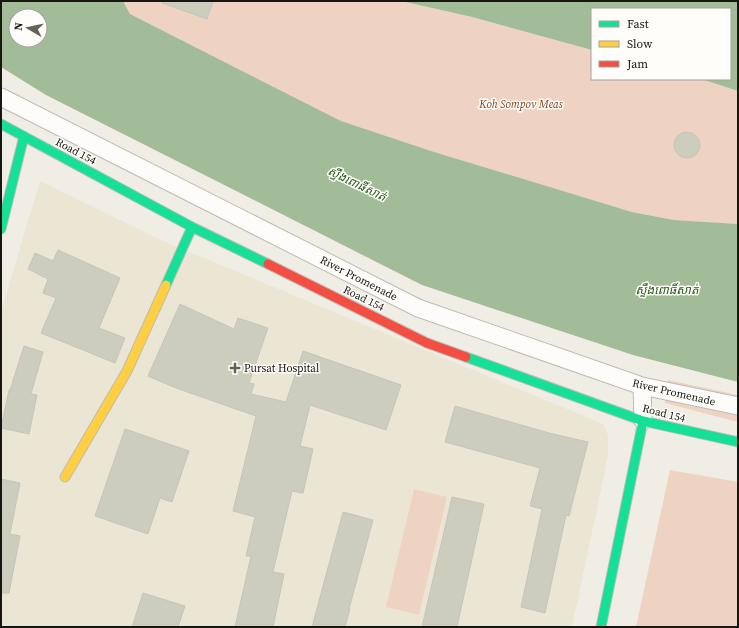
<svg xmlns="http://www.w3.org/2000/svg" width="739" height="628" viewBox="0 0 739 628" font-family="'Source Serif 4','Noto Sans Khmer',serif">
	<rect width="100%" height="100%" fill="#f0ede4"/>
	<path fill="#ebe6d4" d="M40,181l121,59 442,184 5,11v21l-36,171h-571v-315z"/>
	<path fill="#eed3c3" d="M123,1h278l71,16 120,33v29h109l37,12v133l-64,-4 -42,-8 -201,-61 -90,-30 -211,-107z
		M668,380l70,15v27l-73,-19z
		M670,470l68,12v145h-102z
		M414,489l33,8 -28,118 -33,-8z"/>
	<path fill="#a2bc97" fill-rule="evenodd" d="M1,1h122l7,13 211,107 90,30 201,61 42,8 64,4v158l-105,-27 -211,-70 -376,-190 -45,-28zM16,16h24v24h-24z
		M401,1h337v90l-37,-12h29v-70h-138v41l-120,-33z"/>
	<path fill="#cdcdbe" stroke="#c5c4bc" d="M162,1h51l-6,18 -45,-16z
		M674 145a13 13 0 1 1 26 0a13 13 0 1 1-26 0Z
		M58,250l62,28 -21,50 26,10 -10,25 -74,-30 15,-35 -13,-5 5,-14 -20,-10 7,-16 18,8z
		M180,304l54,25 4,-11 30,10 -19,55 5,1 -3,10 35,8 17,-51 98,34 -15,45 -76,-25 -10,41 13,3 -10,44 -11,-2 -19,81 11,2 -11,53h-38l16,-71h-5l9,-39 -22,-6 23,-95 -80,-28 -28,-12z
		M24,346l19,6 -12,42 6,1 -8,39 -28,-6 8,-38h1z
		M455,406l94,27 39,9 -19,74 -3,-1 -21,98 -24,-6 21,-98 -12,-3 10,-38 -95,-26z
		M125,429l64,22 -17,51 -12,-4 -12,36 -53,-18z
		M1,479l19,4 -10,51 10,2 -11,57h-8z
		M452,497l32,7 -27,123h-35z
		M343,512l30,8 -24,89h1l-5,18h-33z
		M143,593l42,13 -7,21h-46z"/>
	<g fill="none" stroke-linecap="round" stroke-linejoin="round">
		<g stroke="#bdbcb5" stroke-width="19">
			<path id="street" d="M1,97l417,211 224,78 96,20
				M642,386l1,35"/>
		</g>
		<g stroke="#bdbcb5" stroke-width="11">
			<path id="fast" d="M1,124l191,103 76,37
				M1,229l23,-93
				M166,285l26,-58
				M466,357l177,64 95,21
				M601,627l42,-206"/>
		</g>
		<g stroke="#bdbcb5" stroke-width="11">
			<path id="slow" d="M65,477l62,-106 39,-86"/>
		</g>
		<g stroke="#bdbcb5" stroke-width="11">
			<path id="jam" d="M268,264l159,79 39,14"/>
		</g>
		<use href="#street" stroke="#fdfcfb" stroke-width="17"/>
		<use href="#fast" stroke="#16e098" stroke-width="9"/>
		<use href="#slow" stroke="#ffcf43" stroke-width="9"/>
		<use href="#jam" stroke="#f24e42" stroke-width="9"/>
	</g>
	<path fill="#64615a" stroke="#fefdfa" stroke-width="1.5" d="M233 362h4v4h4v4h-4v4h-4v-4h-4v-4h4z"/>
	<g text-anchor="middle" stroke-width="3" stroke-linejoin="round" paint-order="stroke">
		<g font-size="11" font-style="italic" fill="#853d14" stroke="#fefdfa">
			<text x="521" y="108">Koh Sompov Meas</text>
		</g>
		<g font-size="11" fill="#181610" stroke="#fefdfa">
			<text transform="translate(76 151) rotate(28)" y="4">Road 154</text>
			<text transform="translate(359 278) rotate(27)" y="4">River Promenade</text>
			<text transform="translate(364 298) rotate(26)" y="4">Road 154</text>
			<text transform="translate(674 392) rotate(13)" y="4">River Promenade</text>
			<text transform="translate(664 413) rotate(14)" y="4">Road 154</text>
		</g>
		<g font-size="11" fill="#181610" stroke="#fefdfa" text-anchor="start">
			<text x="244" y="372">Pursat Hospital</text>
		</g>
		<g font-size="12" font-style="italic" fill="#2c5e1c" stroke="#fefdfa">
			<text transform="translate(357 184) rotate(26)" y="4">ស្ទឹងពោធិ៍សាត់</text>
			<text x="667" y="294">ស្ទឹងពោធិ៍សាត់</text>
		</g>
	</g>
	<rect width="739" height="628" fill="none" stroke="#181610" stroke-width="4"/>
	<rect x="591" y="8" width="140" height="72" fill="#fefdfa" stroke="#a2a19c"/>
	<rect x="599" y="21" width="20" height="6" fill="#16e098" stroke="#a2a19c"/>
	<text x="627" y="28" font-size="12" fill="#181610">Fast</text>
	<rect x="599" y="41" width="20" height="6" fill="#ffcf43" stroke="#a2a19c"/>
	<text x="627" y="48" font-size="12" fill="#181610">Slow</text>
	<rect x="599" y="61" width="20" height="6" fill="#f24e42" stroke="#a2a19c"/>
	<text x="627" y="68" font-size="12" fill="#181610">Jam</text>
	<g transform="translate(28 28) rotate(279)"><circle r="19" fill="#fefdfa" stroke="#a2a19c"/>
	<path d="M0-3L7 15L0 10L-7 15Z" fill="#64615a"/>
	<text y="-6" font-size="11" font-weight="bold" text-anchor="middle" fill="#181610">N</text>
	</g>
</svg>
